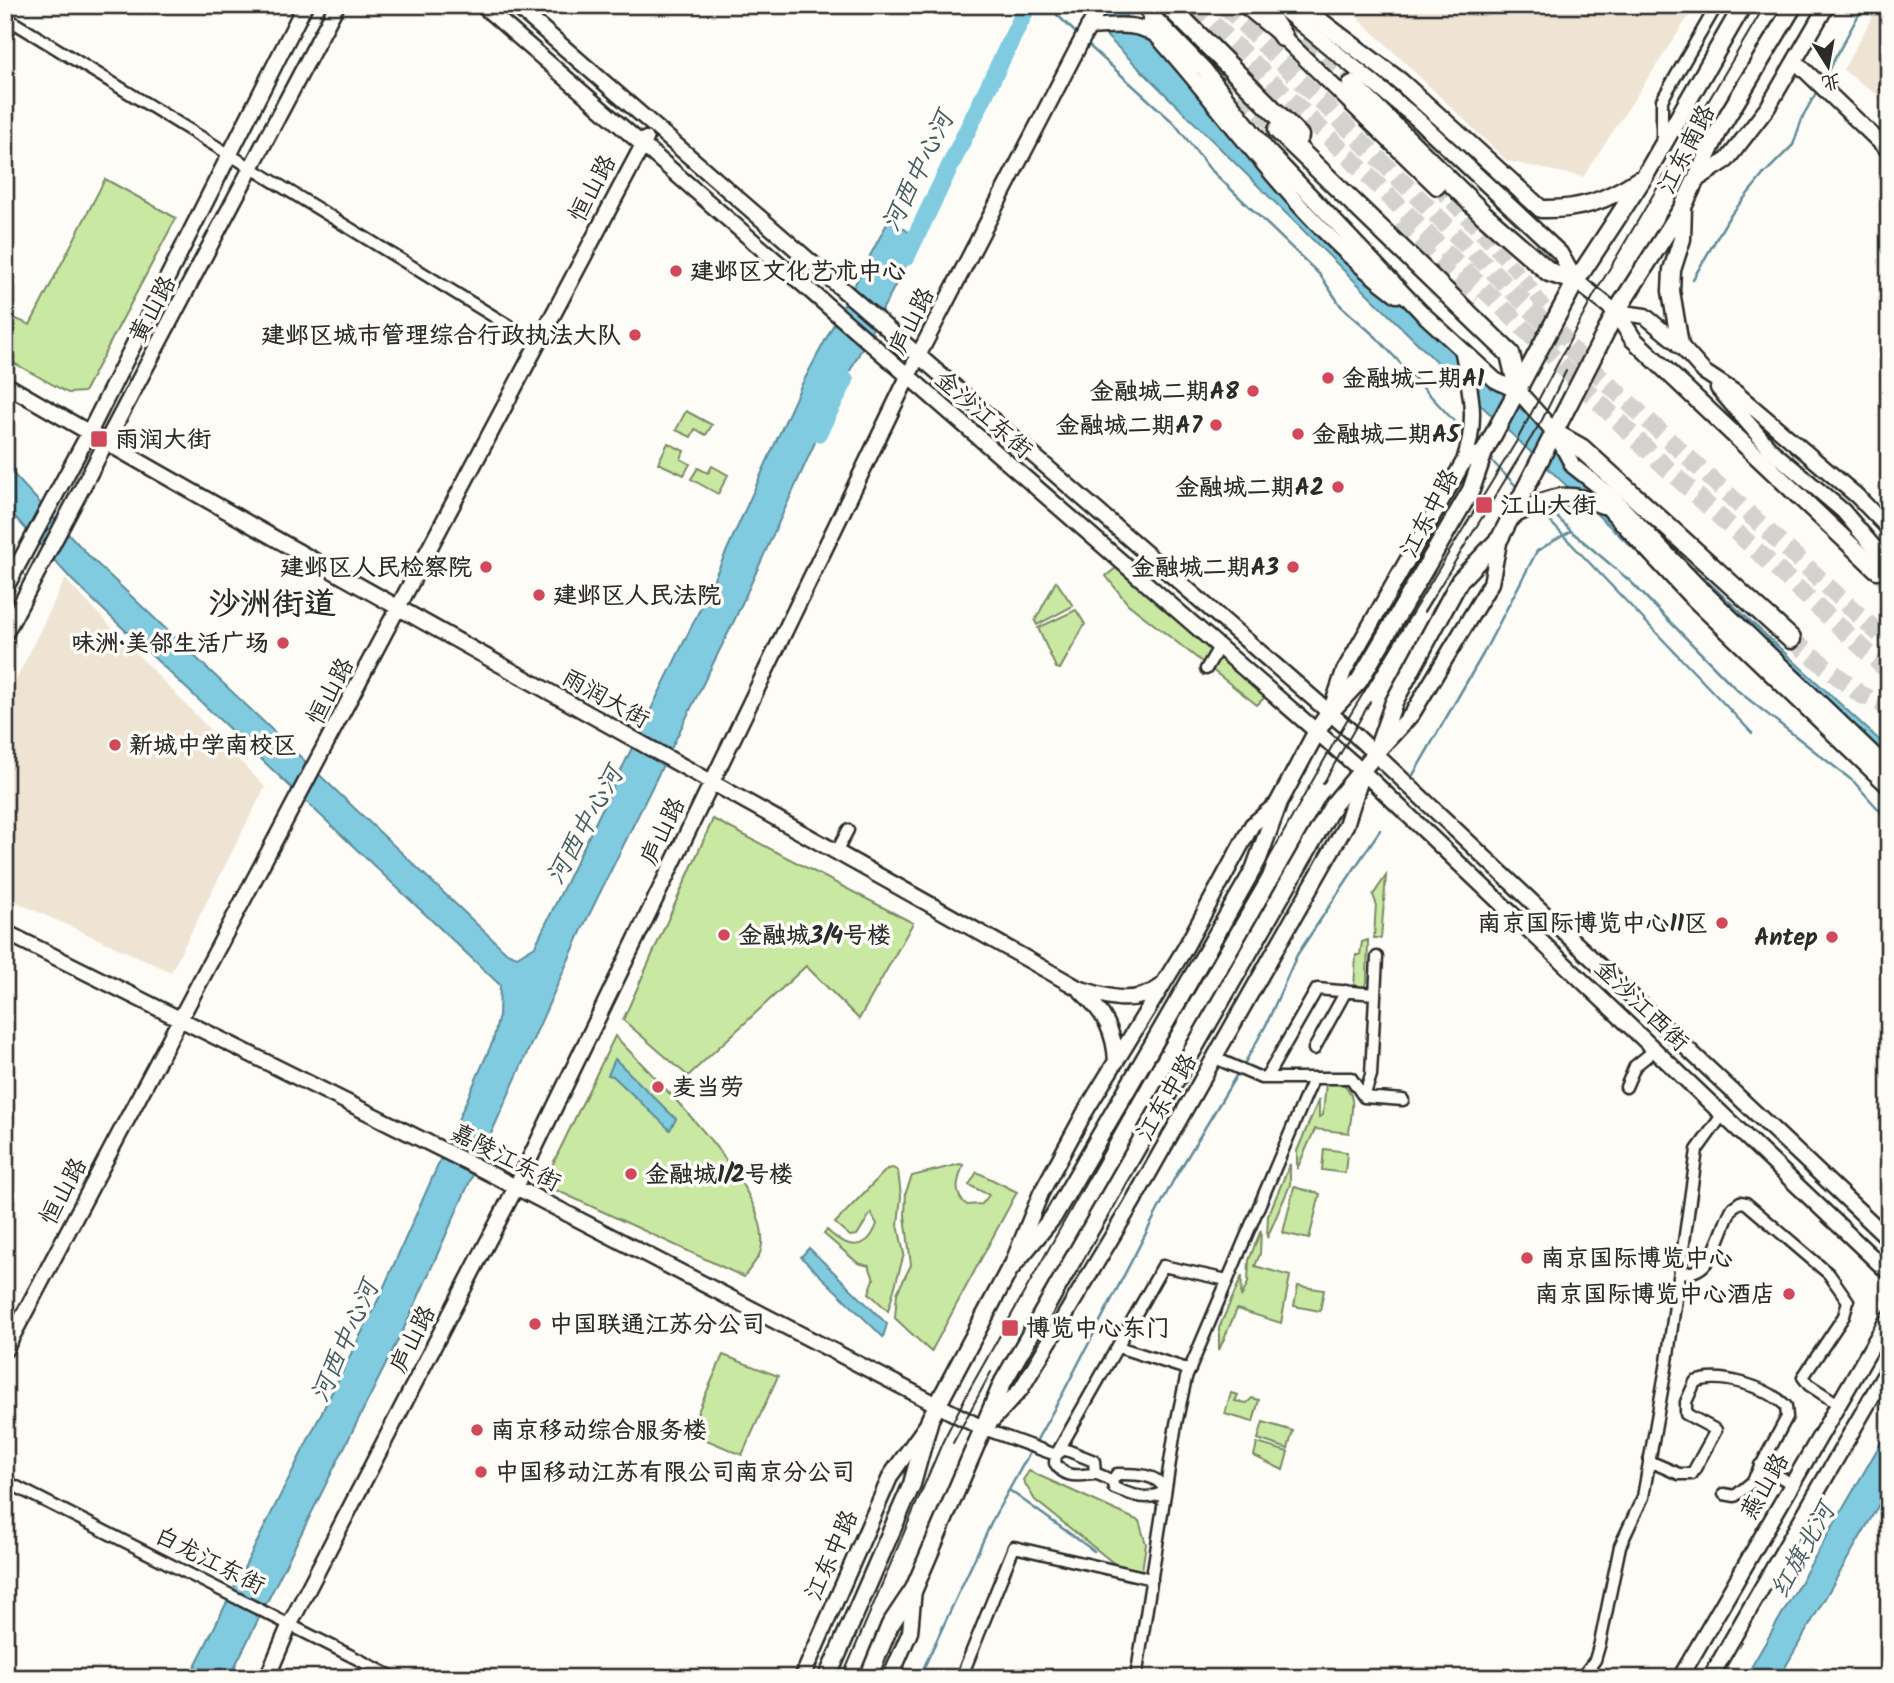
<svg xmlns="http://www.w3.org/2000/svg" width="1894" height="1683" viewBox="0 0 1894 1683" font-family="Kalam,'LXGW WenKai TC',sans-serif">
	<rect width="100%" height="100%" fill="#fdfcf7"/>
	<filter id="ink" filterUnits="userSpaceOnUse"><feTurbulence type="fractalNoise" baseFrequency=".0143" numOctaves="2"/><feDisplacementMap in="SourceGraphic" scale="14" xChannelSelector="R" yChannelSelector="G"/><feConvolveMatrix kernelMatrix="1 2 1 2 8 2 1 2 1" color-interpolation-filters="sRGB"/></filter>
	<g filter="url(#ink)">
		<path fill="#efe4d4" d="M1345,5h351l-113,172 -76,-16z
			M1879,5h10v98l-46,-33z
			M65,579l200,208 -94,185 -166,-75v-194z"/>
		<path fill="#c9e9a2" stroke="#7a8a66" stroke-width="2" fill-rule="evenodd" d="M105,179l71,39 -92,174 -16,1 -63,-35v-44l25,11z
			M686,411l26,14 -6,10 -11,-6 -4,8 -15,-7z
			M668,443l16,8 -3,8 9,5 -6,11 -26,-12z
			M712,466l16,9 -10,19 -27,-15 7,-11 10,5z
			M1117,567l148,130 -8,8 -129,-101 -22,-28z
			M1056,581l17,25 -36,19 -2,-4z
			M1076,610l9,14 -25,45 -4,-1 -18,-40z
			M713,819l200,104 -54,96 -53,-53 -118,110 -65,-56z
			M1386,876l-5,62h-7l2,-35 -3,-8z
			M1368,940l-1,42 -3,5 -10,1 2,-33h4l2,-13z
			M615,1036c37,40 161,156 146,214 -2,9 -12,19 -17,27l-201,-93zM616,1060l6,8 48,61 -57,-54h-4z
			M1339,1081c20,11 12,32 10,52l-34,-4 -18,40v-18l22,-52v18l4,-2 3,-33z
			M1324,1149l23,3 -2,21 -23,-3z
			M960,1164l3,1c-5,15 -11,29 4,40l15,-1 7,-9 -20,-10 8,-13 40,20 -86,160 -36,-34 2,-25 14,-28 -6,-50 1,-23 6,-16z
			M1290,1164v21l-23,53 1,-22z
			M893,1168l5,3 3,25 -3,29 6,29 -16,57 -19,-18 5,-14 -5,-13 -11,-3 -34,-29 3,-4c19,18 40,23 50,-6l-6,-11 -14,22 -7,1 -15,-13 52,-54z
			M1294,1187l26,7 -11,45 -26,-6z
			M1261,1230l-1,24 -5,12 35,10 -9,47 -44,-14 -18,41v-22l23,-52 -1,21 7,-14 1,-23z
			M1298,1286l26,4 -4,21 -26,-5z
			M723,1355l55,21 -36,79 -40,-17 4,-10 -13,-5z
			M1231,1393l7,2 -3,6 12,2 5,-5 7,2 -6,22 -28,-8z
			M1263,1422l30,9 -5,18 -30,-10z
			M1257,1443l31,9 -5,18 -29,-14z
			M1029,1471l110,50 7,23 -5,33 -15,-4 -91,-73 -12,-20z"/>
		<path fill="#80cbe0" stroke="#5e8b98" stroke-width="2" d="M1075,5h40l368,369 406,375v40l-420,-395z
			M890,218l29,22 -88,167 -97,214 -150,304 -175,393 -180,360h-40l190,-380 114,-257 6,-26 1,-30 -427,-404 -68,-75v-41l85,92 417,396 10,4 18,-11 169,-345 97,-215z
			M615,1059l61,60 -6,11 -57,-54 -5,-1z
			M809,1248l78,76 -4,13 -82,-80z
			M1889,1429v58l-110,191h-34z"/>
		<g fill="none" stroke-linecap="round" stroke-linejoin="round">
			<path stroke="#5e8b98" stroke-width="2.5" d="M1040,5l10,3 28,27
				M1085,42l90,82 34,44 111,107 21,31 35,31 89,96
				M1822,82l42,-77
				M1693,279l36,-62 34,-42 30,-30 10,-29 14,-25
				M1489,458l29,30
				M1540,511l212,222
				M1556,516l15,15
				M1413,775l70,-121 54,-103 34,-20 59,50 108,110 116,91 35,39
				M1243,1066l23,-41 31,-70 83,-125
				M1009,1490l85,61
				M919,1678l76,-163 68,-122 110,-212 66,-110"/>
			<path stroke="#80cbe0" stroke-width="18" d="M906,257l122,-252
				M818,433l27,-53"/>
			<path stroke="#d3d2ce" stroke-width="14" stroke-dasharray="14 7" stroke-linecap="butt" d="M1437,187l89,94 51,74"/>
			<path stroke="#d3d2ce" stroke-width="16" stroke-dasharray="16 8" stroke-linecap="butt" d="M1877,570l12,16"/>
			<path stroke="#d3d2ce" stroke-width="18" stroke-dasharray="18 9" stroke-linecap="butt" d="M1194,5l464,455 231,212
				M1224,5l353,350 312,288
				M1277,29l12,5 63,51
				M1227,70l3,9 48,51
				M1396,226l56,53 27,17
				M1791,639l69,55 29,13"/>
			<g stroke="#2b2b2b" stroke-width="15">
				<path id="street" d="M5,17l532,326
					M1889,80l-3,6 3,2
					M1662,141v-41l55,-95
					M1206,669l13,-22
					M837,851l11,-21
					M1314,1049l32,-58
					M1215,1058l46,20h90l13,19
					M1266,1078l51,-89 58,5
					M1626,1087l9,-21 21,-17
					M1364,1097l7,-22 6,-118
					M1364,1097l39,3
					M1681,1272c34,6 39,-45 52,-65l7,-5 6,1 83,71 19,27 -4,15 -41,61 6,8 29,19
					M1118,1347l72,23
					M984,1429l72,26 107,-189 64,14
					M1649,1461l30,13h13l24,-44 -30,-16v-12l9,-20c25,-10 72,5 91,24l1,11 -35,65 -17,14 -11,-2
					M1760,1465l32,19
					M1095,1474l-1,-13 -30,-12 -8,6 -1,8c12,18 25,11 40,11 5,0 13,5 17,7
					M1117,1474c17,0 40,-1 48,16 -15,13 -34,5 -51,-2l-2,-7z
					M5,1481l390,197
					M961,1678l53,-131 138,32
					M1136,1678l40,-254 10,-46 127,-299
					M1581,1678l14,-18 5,-17 20,-97 23,-49 24,-135 30,-212 26,-36"/>
			</g>
			<g stroke="#2b2b2b" stroke-width="19">
				<path id="secondary" d="M482,5l881,767 526,501
					M515,5l838,728 536,506
					M1142,5l62,64 63,81 154,162 74,68 24,12 37,42 17,32 38,30 87,90 191,183
					M1244,5l39,32 154,150
					M1278,5l138,113 144,135 16,28 40,31 29,4 35,29 24,27 32,21 121,103 32,33
					M1150,20l7,16c79,88 143,188 240,259
					M1088,27c25,-1 48,-6 69,9
					M1795,61l94,90
					M1699,178l28,-18 41,-53 59,-102
					M1463,353c8,41 15,67 1,108
					M5,384c355,206 716,401 1073,604 31,10 56,18 84,-2
					M1718,388l53,62 72,61 46,54
					M1599,498l90,97 200,192
					M5,589l84,-156 216,-428
					M5,634l332,-629
					M1330,712l14,-41 120,-210 20,-9
					M1377,752l35,-38 79,-131 9,-45
					M5,932l472,235 507,262 37,-40 110,-184 215,-380 17,-53
					M1081,991c23,21 34,41 35,71
					M1013,1262l28,-69 44,-81 99,-162 68,-125 27,-23
					M5,1350l641,-1211
					M267,1678l23,-54 226,-437 402,-831 182,-351
					M802,1678l89,-203 37,-52
					M890,1678l20,-46 4,-43
					M1680,1678l209,-361
					M1710,1678l179,-311"/>
			</g>
			<g stroke="#2b2b2b" stroke-width="21">
				<path id="primary" d="M1299,5l102,77 140,127c39,1 65,-8 97,-29
					M1616,312l17,27 244,231
					M1680,345l-9,-54 1,-21 10,-31 1,-32
					M1513,515c39,-17 49,-26 90,-10
					M827,1678l85,-194 18,-65 79,-149 44,-53 201,-347 25,-68 38,-71 12,-18 30,-32 112,-191 13,-38 92,-171 70,-107 97,-169
					M868,1678l22,-53 24,-36 89,-207 330,-577 43,-52 18,-51 66,-122 40,-42 116,-226 67,-105 36,-77 75,-125"/>
			</g>
			<g stroke="#2b2b2b" stroke-width="23">
				<path id="highway" d="M1168,5l131,131
					M1262,5l21,32
					M1352,85l132,130 65,57 27,9
					M1278,130l232,224 9,38
					M1556,434l25,14 210,191"/>
			</g>
			<use href="#street" stroke="#fdfcf7" stroke-width="10"/>
			<use href="#secondary" stroke="#fdfcf7" stroke-width="14"/>
			<use href="#primary" stroke="#fdfcf7" stroke-width="16"/>
			<use href="#highway" stroke="#fdfcf7" stroke-width="18"/>
			<path stroke="#2b2b2b" stroke-width="2" d="M1424,612l118,-192 24,-49
				M1323,784l47,-82
				M953,1443l38,-71
				M842,1678l101,-237 25,-49 376,-667 172,-283 78,-147 171,-290"/>
		</g>
	</g>
	<g fill="#d1495b" stroke="#fdfcf7" stroke-width="2.5">
		<circle cx="676" cy="271" r="7"/>
		<circle cx="635" cy="335" r="7"/>
		<circle cx="1328" cy="378" r="7"/>
		<circle cx="1253" cy="391" r="7"/>
		<circle cx="1216" cy="425" r="7"/>
		<circle cx="1298" cy="434" r="7"/>
		<rect x="90" y="430" width="18" height="18" rx="3.5"/>
		<circle cx="1338" cy="487" r="7"/>
		<rect x="1475" y="496" width="18" height="18" rx="3.5"/>
		<circle cx="486" cy="567" r="7"/>
		<circle cx="1293" cy="567" r="7"/>
		<circle cx="539" cy="595" r="7"/>
		<circle cx="283" cy="643" r="7"/>
		<circle cx="115" cy="745" r="7"/>
		<circle cx="1722" cy="923" r="7"/>
		<circle cx="724" cy="935" r="7"/>
		<circle cx="1832" cy="937" r="7"/>
		<circle cx="658" cy="1087" r="7"/>
		<circle cx="631" cy="1174" r="7"/>
		<circle cx="1527" cy="1258" r="7"/>
		<circle cx="1789" cy="1294" r="7"/>
		<circle cx="535" cy="1324" r="7"/>
		<rect x="1001" y="1319" width="18" height="18" rx="3.5"/>
		<circle cx="477" cy="1430" r="7"/>
		<circle cx="481" cy="1472" r="7"/>
	</g>
	<g text-anchor="middle" stroke-width="7" stroke-linejoin="round" paint-order="stroke">
		<g font-size="24" fill="#2b2b2b" stroke="#fdfcf7">
			<text transform="translate(1686 149) rotate(-63)" y="8">江东南路</text>
			<text transform="translate(592 188) rotate(-62)" y="8">恒山路</text>
			<text transform="translate(152 309) rotate(-62)" y="8">黄山路</text>
			<text transform="translate(911 321) rotate(-63)" y="8">庐山路</text>
			<text transform="translate(984 414) rotate(41)" y="8">金沙江东街</text>
			<text transform="translate(1429 513) rotate(-62)" y="8">江东中路</text>
			<text transform="translate(330 691) rotate(-62)" y="8">恒山路</text>
			<text transform="translate(606 698) rotate(29)" y="8">雨润大街</text>
			<text transform="translate(662 831) rotate(-64)" y="8">庐山路</text>
			<text transform="translate(1642 1005) rotate(44)" y="8">金沙江西街</text>
			<text transform="translate(1166 1097) rotate(-60)" y="8">江东中路</text>
			<text transform="translate(506 1157) rotate(27)" y="8">嘉陵江东街</text>
			<text transform="translate(63 1191) rotate(-62)" y="8">恒山路</text>
			<text transform="translate(412 1339) rotate(-63)" y="8">庐山路</text>
			<text transform="translate(1764 1486) rotate(-60)" y="8">燕山路</text>
			<text transform="translate(831 1555) rotate(-66)" y="8">江东中路</text>
			<text transform="translate(210 1560) rotate(27)" y="8">白龙江东街</text>
		</g>
		<g font-size="24" font-weight="bold" fill="#2b2b2b" stroke="#fdfcf7" text-anchor="start">
			<text x="690" y="279">建邺区文化艺术中心</text>
			<text x="621" y="343" text-anchor="end">建邺区城市管理综合行政执法大队</text>
			<text x="1342" y="386">金融城二期A1</text>
			<text x="1239" y="399" text-anchor="end">金融城二期A8</text>
			<text x="1202" y="433" text-anchor="end">金融城二期A7</text>
			<text x="1312" y="442">金融城二期A5</text>
			<text x="115" y="447">雨润大街</text>
			<text x="1324" y="495" text-anchor="end">金融城二期A2</text>
			<text x="1500" y="513">江山大街</text>
			<text x="472" y="575" text-anchor="end">建邺区人民检察院</text>
			<text x="1279" y="575" text-anchor="end">金融城二期A3</text>
			<text x="553" y="603">建邺区人民法院</text>
			<text x="269" y="651" text-anchor="end">味洲·美邻生活广场</text>
			<text x="129" y="753">新城中学南校区</text>
			<text x="1708" y="931" text-anchor="end">南京国际博览中心11区</text>
			<text x="738" y="943">金融城3/4号楼</text>
			<text x="1818" y="945" text-anchor="end">Antep</text>
			<text x="672" y="1095">麦当劳</text>
			<text x="645" y="1182">金融城1/2号楼</text>
			<text x="1541" y="1266">南京国际博览中心</text>
			<text x="1775" y="1302" text-anchor="end">南京国际博览中心酒店</text>
			<text x="549" y="1332">中国联通江苏分公司</text>
			<text x="1026" y="1336">博览中心东门</text>
			<text x="491" y="1438">南京移动综合服务楼</text>
			<text x="495" y="1480">中国移动江苏有限公司南京分公司</text>
		</g>
		<g font-size="26" font-style="italic" fill="#445b61" stroke="#fdfcf7">
			<text transform="translate(917 171) rotate(-64)" y="9">河西中心河</text>
			<text transform="translate(584 825) rotate(-61)" y="9">河西中心河</text>
			<text transform="translate(344 1341) rotate(-66)" y="9">河西中心河</text>
			<text transform="translate(1802 1550) rotate(-61)" y="9">红旗北河</text>
		</g>
		<g font-size="32" font-weight="bold" fill="#2b2b2b" stroke="#fdfcf7">
			<text x="272" y="614">沙洲街道</text>
		</g>
	</g>
	<rect width="1894" height="1683" fill="none" stroke="#fdfcf7" stroke-width="28"/>
	<rect x="14" y="14" width="1866" height="1655" fill="none" stroke="#2b2b2b" stroke-width="2.5" filter="url(#ink)"/>
	<g transform="translate(1828 66) rotate(169)" stroke="#fdfcf7" stroke-width="5" paint-order="stroke">
	<path d="M0-5L12 26L0 18L-12 26Z" fill="#2b2b2b"/>
	<text y="-10" font-size="19" font-weight="bold" text-anchor="middle" fill="#2b2b2b">北</text>
	</g>
</svg>
